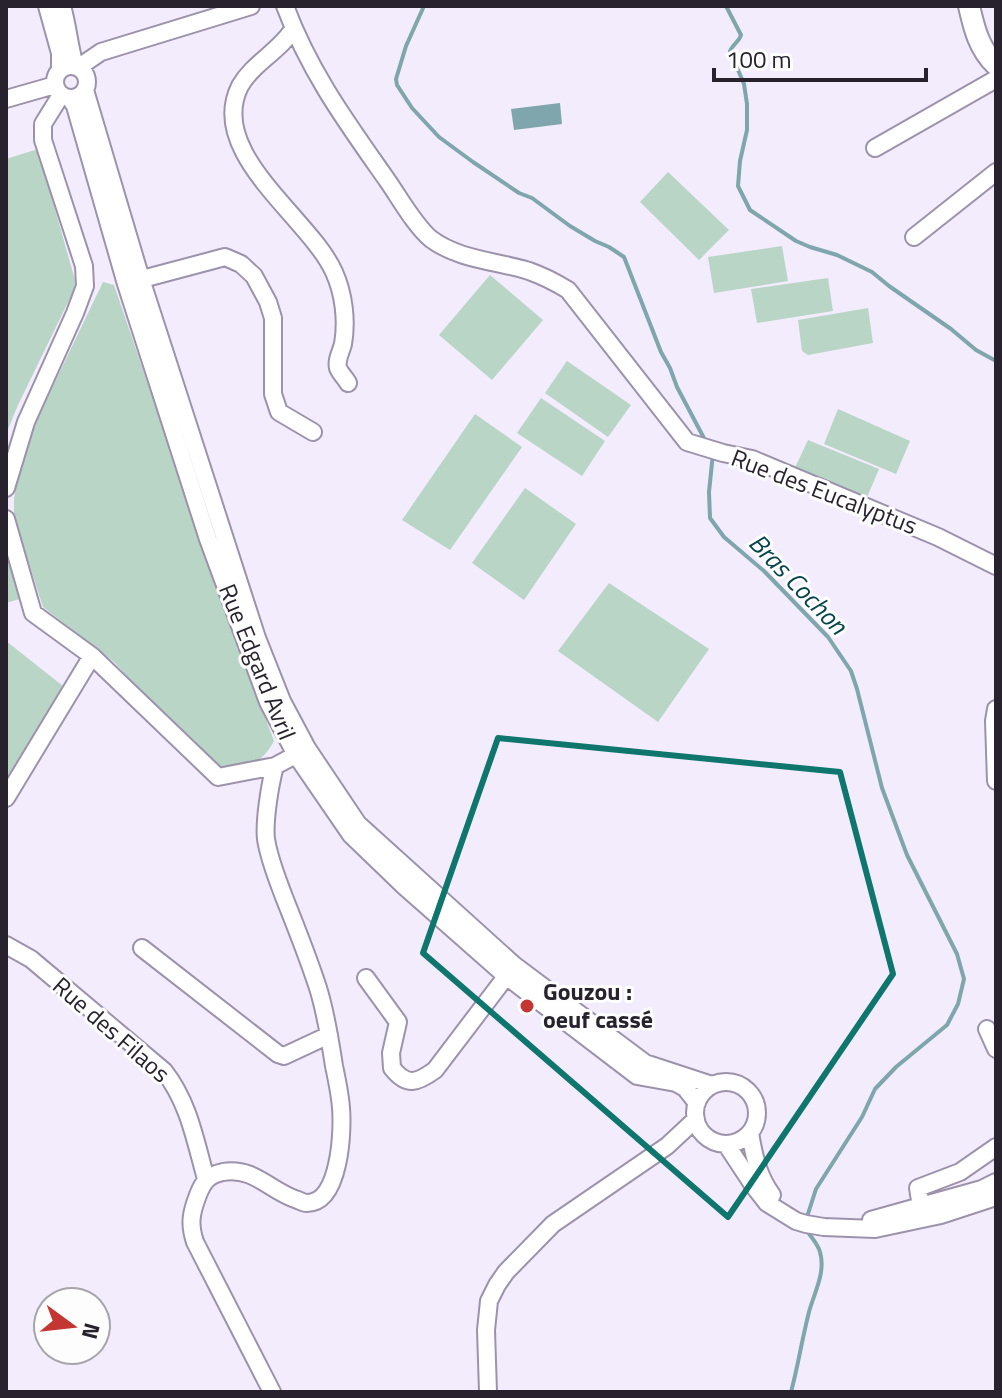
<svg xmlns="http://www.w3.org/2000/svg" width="1002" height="1398" viewBox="0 0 1002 1398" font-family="'Titillium Web',sans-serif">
	<rect width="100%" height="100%" fill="#f3ecfd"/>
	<path fill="#b8d5c5" d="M38,149l37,131 -1,10 -56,115 -12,29v-275z
		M668,172l61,58 -30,30 -59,-58z
		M782,246l6,35 -74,12 -6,-36z
		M490,275l53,45 -51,60 -53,-45z
		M828,278l5,33 -76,12 -6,-34z
		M103,282l11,3 122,356 38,100c-14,27 -40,35 -67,19l-93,-98 -71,-55 -29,-90v-18l3,-20 22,-64z
		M868,308l5,35 -65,12 -6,-4 -4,-31z
		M567,361l64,44 -23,32 -63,-44z
		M541,398l64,43 -23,35 -65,-43z
		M838,409l72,32 -14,33 -72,-30z
		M475,414l47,33 -72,103 -48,-30z
		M808,440l71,29 -14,33 -72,-30z
		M525,488l51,36 -52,76 -52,-37z
		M6,543l17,55 -17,5z
		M609,583l100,66 -51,73 -100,-71z
		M6,641l57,45 -57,98z"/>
	<path fill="#7ea6ac" d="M560,103l2,21 -48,6 -3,-21z"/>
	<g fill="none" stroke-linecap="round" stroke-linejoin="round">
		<path stroke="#7ea6ac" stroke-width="4" d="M424,6l-18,40 -10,33 1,6 15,23 27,29 34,25 46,31 13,5 38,28 25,15 14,6 15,10 37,95 9,16 7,19 29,55
			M726,6l15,29c-2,7 -8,9 -11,16l14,33 3,20v26l-7,31 -2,25 12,24 46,31 14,6 27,8 35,17 17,14 62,43 25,21 20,11
			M713,453l-4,39 1,26 14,19 40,34 64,66 23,34 6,18 25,99 25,67 50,99 7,25 -6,25 -11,21 -51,42 -21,22 -13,28 -46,72 -10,31
			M791,1392c7,-26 11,-53 18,-80 5,-19 17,-39 11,-60 -2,-8 -9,-15 -13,-21"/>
		<g stroke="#9d92ac" stroke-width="20">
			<path id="minor" d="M47,6l13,47v16
				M62,6c6,20 7,40 13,60
				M285,6c25,67 62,117 102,174 12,17 28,46 44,59 28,21 66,22 98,32 14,5 26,11 39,19l119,152 36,11 29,6 186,78 58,29
				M294,28c-14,23 -41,35 -54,58 -34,67 70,132 94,186 10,22 13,49 9,72 -2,8 -7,16 -5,24 2,5 8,11 10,15
				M55 82a16 16 0 1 1 32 0a16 16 0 1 1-32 0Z
				M79,67l22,-15 150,-46
				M85,90l56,189 116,359 25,63 25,47 51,76 156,141 131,98 67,22
				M70,98l5,8 51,178 82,255 60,163 28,53 55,80 54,52 101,89 131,100 39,7 9,5 12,15
				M6,99l49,-14
				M875,148l121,-69
				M914,237l82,-65
				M131,282l94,-25 16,7 13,12 14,26 5,16v76l6,18 34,20
				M6,488l20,-66 49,-109 10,-27 -1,-20 -41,-126v-16l18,-29
				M6,519l27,94 59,43 126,121 57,-11
				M996,709l-2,12 2,60
				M6,798l86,-142
				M6,945l25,14 133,112c25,32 31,69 42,108
				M142,948l136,106 6,2 45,-21
				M366,978l32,44 -7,31 1,15c15,19 25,15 43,2l76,-100
				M987,1029l9,20
				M695 1113a31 31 0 1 1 62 0a31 31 0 1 1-62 0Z
				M750,1133c4,23 8,43 22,62
				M726,1144l27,41 14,18 29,18 10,3 18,3 51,2 66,-14 55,-18
				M922,1213l-4,-25 42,-16 36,-25
				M871,1220l111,-31 14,-7
				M272,1392l-77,-150c-6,-18 -4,-29 3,-47 5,-13 10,-20 25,-23 31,-5 46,18 72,27 4,1 8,4 12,4 33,0 36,-72 34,-95 -1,-14 -4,-28 -7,-42 -4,-26 -8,-53 -16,-78 -10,-31 -22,-61 -34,-91 -7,-19 -15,-38 -18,-58 -2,-18 4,-55 9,-73l28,-15
				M488,1392l-2,-62 3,-29 8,-16 9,-13 47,-48 114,-78 29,-27"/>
		</g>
		<g stroke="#9d92ac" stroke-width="24">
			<path id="major" d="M969,6c5,22 10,43 27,59"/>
		</g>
		<use href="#minor" stroke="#fff" stroke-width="16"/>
		<use href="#major" stroke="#fff" stroke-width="20"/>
	</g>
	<path fill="none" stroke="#0f766e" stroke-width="6" stroke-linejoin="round" d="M498,738l342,34 53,202 -165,243 -305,-264z"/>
	<circle fill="#c43632" stroke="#fdfdfd" stroke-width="3" cx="527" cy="1006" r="8"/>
	<g text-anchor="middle" stroke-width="6" stroke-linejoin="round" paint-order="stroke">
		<g font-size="24" fill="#27222d" stroke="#fdfdfd">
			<text transform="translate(824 492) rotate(21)" y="8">Rue des Eucalyptus</text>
			<text transform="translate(257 662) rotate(68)" y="8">Rue Edgard Avril</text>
			<text transform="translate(111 1030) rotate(41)" y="8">Rue des Filaos</text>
		</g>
		<g font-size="24" font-weight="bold" fill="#27222d" stroke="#fdfdfd" text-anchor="start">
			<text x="543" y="1000">Gouzou :<tspan x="543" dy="28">oeuf cassé</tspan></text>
		</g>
		<g font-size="26" font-style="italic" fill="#06444c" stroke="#fdfdfd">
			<text transform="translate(798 584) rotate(46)" y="9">Bras Cochon</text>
		</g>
	</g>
	<rect width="1002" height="1398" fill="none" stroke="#27222d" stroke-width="16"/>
	<g transform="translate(72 1326) rotate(105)"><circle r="38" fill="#fdfdfd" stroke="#a7a5aa" stroke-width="2"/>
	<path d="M0-6L14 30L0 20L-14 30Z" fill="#c43632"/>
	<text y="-12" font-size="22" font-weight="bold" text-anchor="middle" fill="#27222d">N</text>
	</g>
	<path d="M714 68v12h212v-12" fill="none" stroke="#27222d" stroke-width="4"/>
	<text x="726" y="68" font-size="24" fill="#27222d" stroke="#fdfdfd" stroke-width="6" paint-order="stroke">100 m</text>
</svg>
